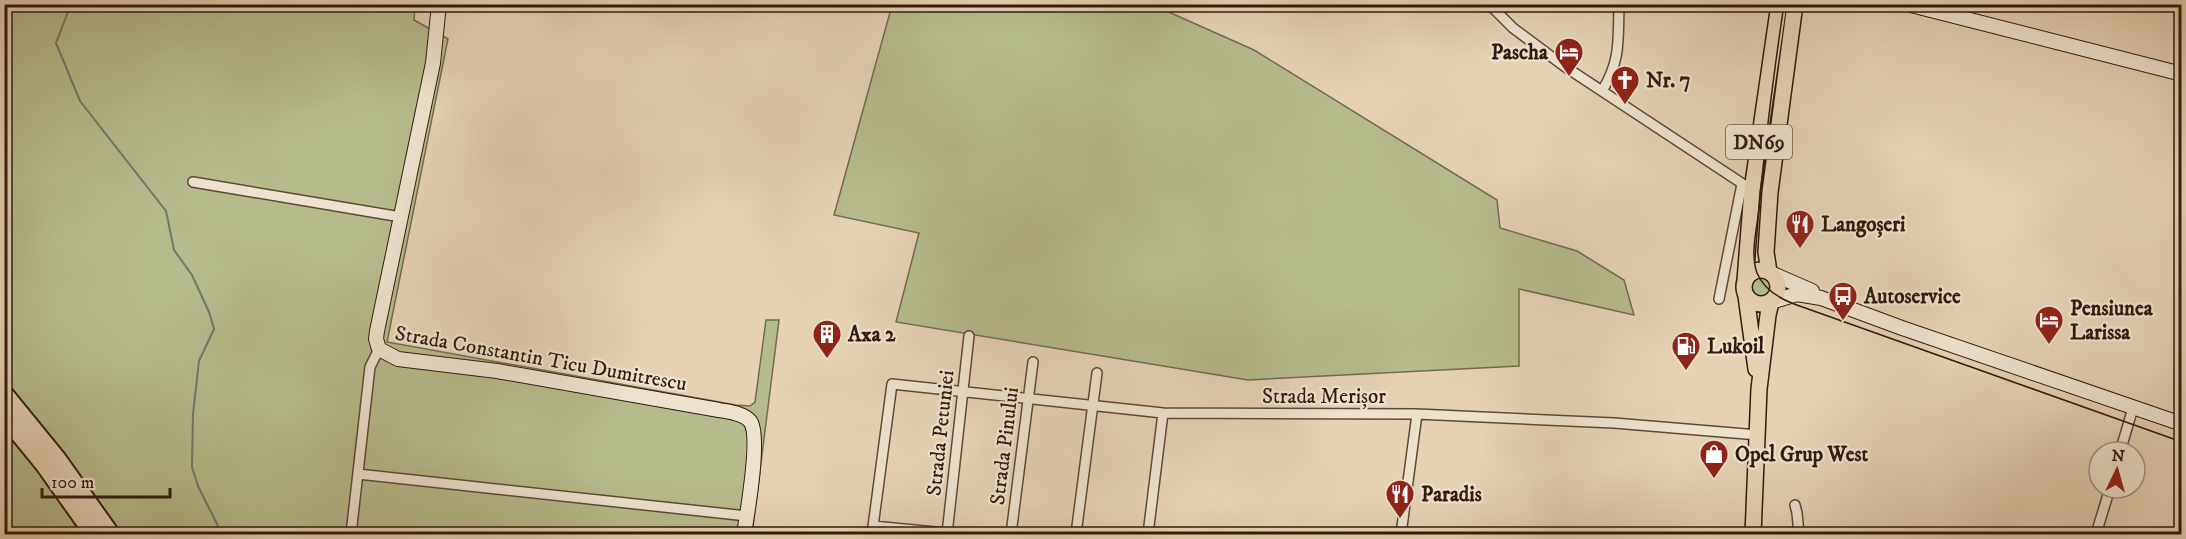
<svg xmlns="http://www.w3.org/2000/svg" width="2186" height="539" viewBox="0 0 2186 539" font-family="'IM FELL DW Pica',serif">
	<rect width="100%" height="100%" fill="#e4d2b3"/>
	<filter id="stains"><feTurbulence type="fractalNoise" baseFrequency=".00333" numOctaves="4"/><feColorMatrix values="0 0 0 0 .2 0 0 0 0 .09 0 0 0 0 .02 0 0 0 .5 -.17"/></filter>
	<radialGradient id="worn" r=".72"><stop offset=".6" stop-color="#630" stop-opacity="0"/><stop offset="1" stop-color="#630" stop-opacity=".3"/></radialGradient>
	<path fill="#b6bb8b" stroke="#746b4d" stroke-width="1.5" d="M4,5h411l-1,15 34,19 -61,303 349,63 14,1 5,-4 11,-82h13l-27,214h-747z
		M892,5h261l101,45 243,150 3,28 77,23 47,29 10,35 -115,-26v77l-271,14 -352,-58 23,-89 -85,-18z
		M1751 287a11 11 0 1 1 22 0a11 11 0 1 1-22 0Z"/>
	<g fill="none" stroke-linecap="round" stroke-linejoin="round">
		<path stroke="#6d796f" stroke-width="2" d="M71,4l-15,39 24,58 86,110 8,39 18,25 17,37 5,17 -15,32 -6,53 -1,53 6,19 24,48"/>
		<g stroke="#5e4938" stroke-width="12">
			<path id="street" d="M1489,4l24,24 51,38 188,124
				M1602,91c19,-30 16,-52 17,-87
				M193,182l208,35
				M1719,299l23,-115
				M2120,452l13,-44
				M358,474l389,42
				M1795,505l2,8 2,21
				M873,526l83,8
				M351,534l19,-167 9,-18
				M872,534l20,-150 271,29 254,1 197,9 144,12
				M947,534l22,-198
				M1011,534l22,-172
				M1076,534l21,-161
				M1148,534l15,-121
				M1401,534l16,-120
				M2096,534l14,-46"/>
		</g>
		<g stroke="#311b0f" stroke-width="16">
			<path id="secondary" d="M439,4l-6,59 -56,268 -1,8 3,10 19,10 99,12 222,39c10,2 24,3 31,11 11,14 -3,94 -6,113
				M1907,4l275,70
				M1773,274l39,17
				M1771,302l26,-8 24,4 81,30 280,96"/>
		</g>
		<g stroke="#311b0f" stroke-width="18">
			<path id="primary" d="M1744 287a17 17 0 1 1 34 0a17 17 0 1 1-34 0Z
				M1769,272l-3,-20 4,-60 25,-188
				M1745,281l7,-91 27,-186
				M1746,296l10,73
				M1753,534l6,-145 9,-74 3,-13"/>
		</g>
		<g stroke="#311b0f" stroke-width="20">
			<path id="highway" d="M4,393l53,65 54,76
				M4,416l40,49 49,69"/>
		</g>
		<use href="#street" stroke="#ede2ce" stroke-width="9"/>
		<use href="#secondary" stroke="#ede2ce" stroke-width="14"/>
		<use href="#primary" stroke="#e4d2b3" stroke-width="15"/>
		<use href="#highway" stroke="#e4d2b3" stroke-width="16"/>
		<path stroke="#311b0f" stroke-width="1.5" d="M1784,4c-10,68 -19,137 -25,205 -2,19 -9,45 -2,64 7,16 21,25 37,31l388,138"/>
	</g>
	<defs>
		<g id="hotel-pin" transform="scale(1.5)"><path d="M0 17L-7.5 6A9.5 9.5 0 1 1 7.5 6Z" fill="#8f2418" stroke="#ede2ce"/><path d="M-6-4.5h1.5V1H6V5H4.5V3h-9V5H-6ZM-4 0a1.8 1.8 0 1 1 3.6 0ZM.5 0V-2.5h3Q6-2.5 6 0Z" fill="#fff"/></g>
		<g id="church-pin" transform="scale(1.5)"><path d="M0 17L-7.5 6A9.5 9.5 0 1 1 7.5 6Z" fill="#8f2418" stroke="#ede2ce"/><path d="M-1.2-6h2.4v3.5h3.3v2.4h-3.3V6h-2.4V-.1h-3.3v-2.4h3.3Z" fill="#fff"/></g>
		<g id="restaurant-pin" transform="scale(1.5)"><path d="M0 17L-7.5 6A9.5 9.5 0 1 1 7.5 6Z" fill="#8f2418" stroke="#ede2ce"/><path d="M-5-6h1v4h1v-4h1v4h1v-4h1v5L-1.5 .5V6h-2V.5L-5-1ZM5-6V6H3V1.5H1.5Q1.5-4 5-6Z" fill="#fff"/></g>
		<g id="bus-pin" transform="scale(1.5)"><path d="M0 17L-7.5 6A9.5 9.5 0 1 1 7.5 6Z" fill="#8f2418" stroke="#ede2ce"/><path d="M-5-6H5V4H4V6H2V4H-2V6H-4V4H-5ZM-3.5-4V0h7V-4ZM-3.5 1.2v1.5H-2V1.2ZM2 1.2v1.5H3.5V1.2Z" fill="#fff"/></g>
		<g id="building-pin" transform="scale(1.5)"><path d="M0 17L-7.5 6A9.5 9.5 0 1 1 7.5 6Z" fill="#8f2418" stroke="#ede2ce"/><path d="M-4-6H4V6H1V3H-1V6H-4ZM-2.5-4.3h1.7v1.8h-1.7ZM.8-4.3h1.7v1.8H.8ZM-2.5-1h1.7V.8h-1.7ZM.8-1h1.7V.8H.8Z" fill="#fff"/></g>
		<g id="fuel-pin" transform="scale(1.5)"><path d="M0 17L-7.5 6A9.5 9.5 0 1 1 7.5 6Z" fill="#8f2418" stroke="#ede2ce"/><path d="M-5.5-6h7V0h2V4h1.3V-2.5L3-4.5l.8-.8L6-3V5H2.5V1h-1V6h-7ZM-4.2-4.7v3.2H.2V-4.7Z" fill="#fff"/></g>
		<g id="shop-pin" transform="scale(1.5)"><path d="M0 17L-7.5 6A9.5 9.5 0 1 1 7.5 6Z" fill="#8f2418" stroke="#ede2ce"/><path d="M-5-2.5h2.3a2.7 3.5 0 0 1 5.4 0H5L5.5 6h-11ZM-1.5-2.5h3a1.5 2.3 0 0 0-3 0Z" fill="#fff"/></g>
	</defs>
	<g fill-rule="evenodd">
		<use href="#hotel-pin" x="1569" y="52"/>
		<use href="#church-pin" x="1625" y="80"/>
		<use href="#restaurant-pin" x="1800" y="224"/>
		<use href="#bus-pin" x="1843" y="296"/>
		<use href="#hotel-pin" x="2049" y="320"/>
		<use href="#building-pin" x="827" y="334"/>
		<use href="#fuel-pin" x="1686" y="346"/>
		<use href="#shop-pin" x="1714" y="454"/>
		<use href="#restaurant-pin" x="1400" y="494"/>
	</g>
	<g text-anchor="middle" stroke-width="4.5" stroke-linejoin="round" paint-order="stroke">
		<rect fill="#ede2ce" stroke="#695748" stroke-width="1.5" x="1726" y="125" width="66" height="34" rx="4.5"/>
		<g font-size="20" font-weight="bold" fill="#311b0f">
			<text x="1759" y="149">DN69</text>
		</g>
		<g font-size="21" font-weight="bold" fill="#311b0f" stroke="#ede2ce" text-anchor="start">
			<text x="1548" y="59" text-anchor="end">Pascha</text>
			<text x="1646" y="87">Nr. 7</text>
			<text x="1821" y="231">Langoșeri</text>
			<text x="1864" y="303">Autoservice</text>
			<text x="2070" y="315">Pensiunea<tspan x="2070" dy="24">Larissa</tspan></text>
			<text x="848" y="341">Axa 2</text>
			<text x="1707" y="353">Lukoil</text>
			<text x="1735" y="461">Opel Grup West</text>
			<text x="1421" y="501">Paradis</text>
		</g>
		<g font-size="21" fill="#311b0f" stroke="#ede2ce">
			<text transform="translate(541 358) rotate(10)" y="7">Strada Constantin Ticu Dumitrescu</text>
			<text x="1324" y="403">Strada Merișor</text>
			<text transform="translate(940 433) rotate(-84)" y="7">Strada Petuniei</text>
			<text transform="translate(1004 446) rotate(-83)" y="7">Strada Pinului</text>
		</g>
	</g>
	<rect width="2186" height="539" fill="none" stroke="#e4d2b3" stroke-width="24"/>
	<rect x="6" y="6" width="2174" height="527" fill="none" stroke="#311b0f" stroke-width="3"/>
	<rect x="12" y="12" width="2162" height="515" fill="none" stroke="#311b0f" stroke-width="1.5"/>
	<g transform="translate(2117 470) rotate(5)"><circle r="28" fill="#ede2ce" stroke="#a29282" stroke-width="1.5"/>
	<path d="M0-4.5L10 22L0 15L-10 22Z" fill="#8f2418"/>
	<text y="-9" font-size="16" font-weight="bold" text-anchor="middle" fill="#311b0f">N</text>
	</g>
	<path d="M42 488v9h128v-9" fill="none" stroke="#311b0f" stroke-width="3"/>
	<text x="51" y="488" font-size="18" fill="#311b0f" stroke="#ede2ce" stroke-width="4.5" paint-order="stroke">100 m</text>
	<rect width="100%" height="100%" filter="url(#stains)"/>
	<rect width="100%" height="100%" fill="url(#worn)"/>
</svg>
